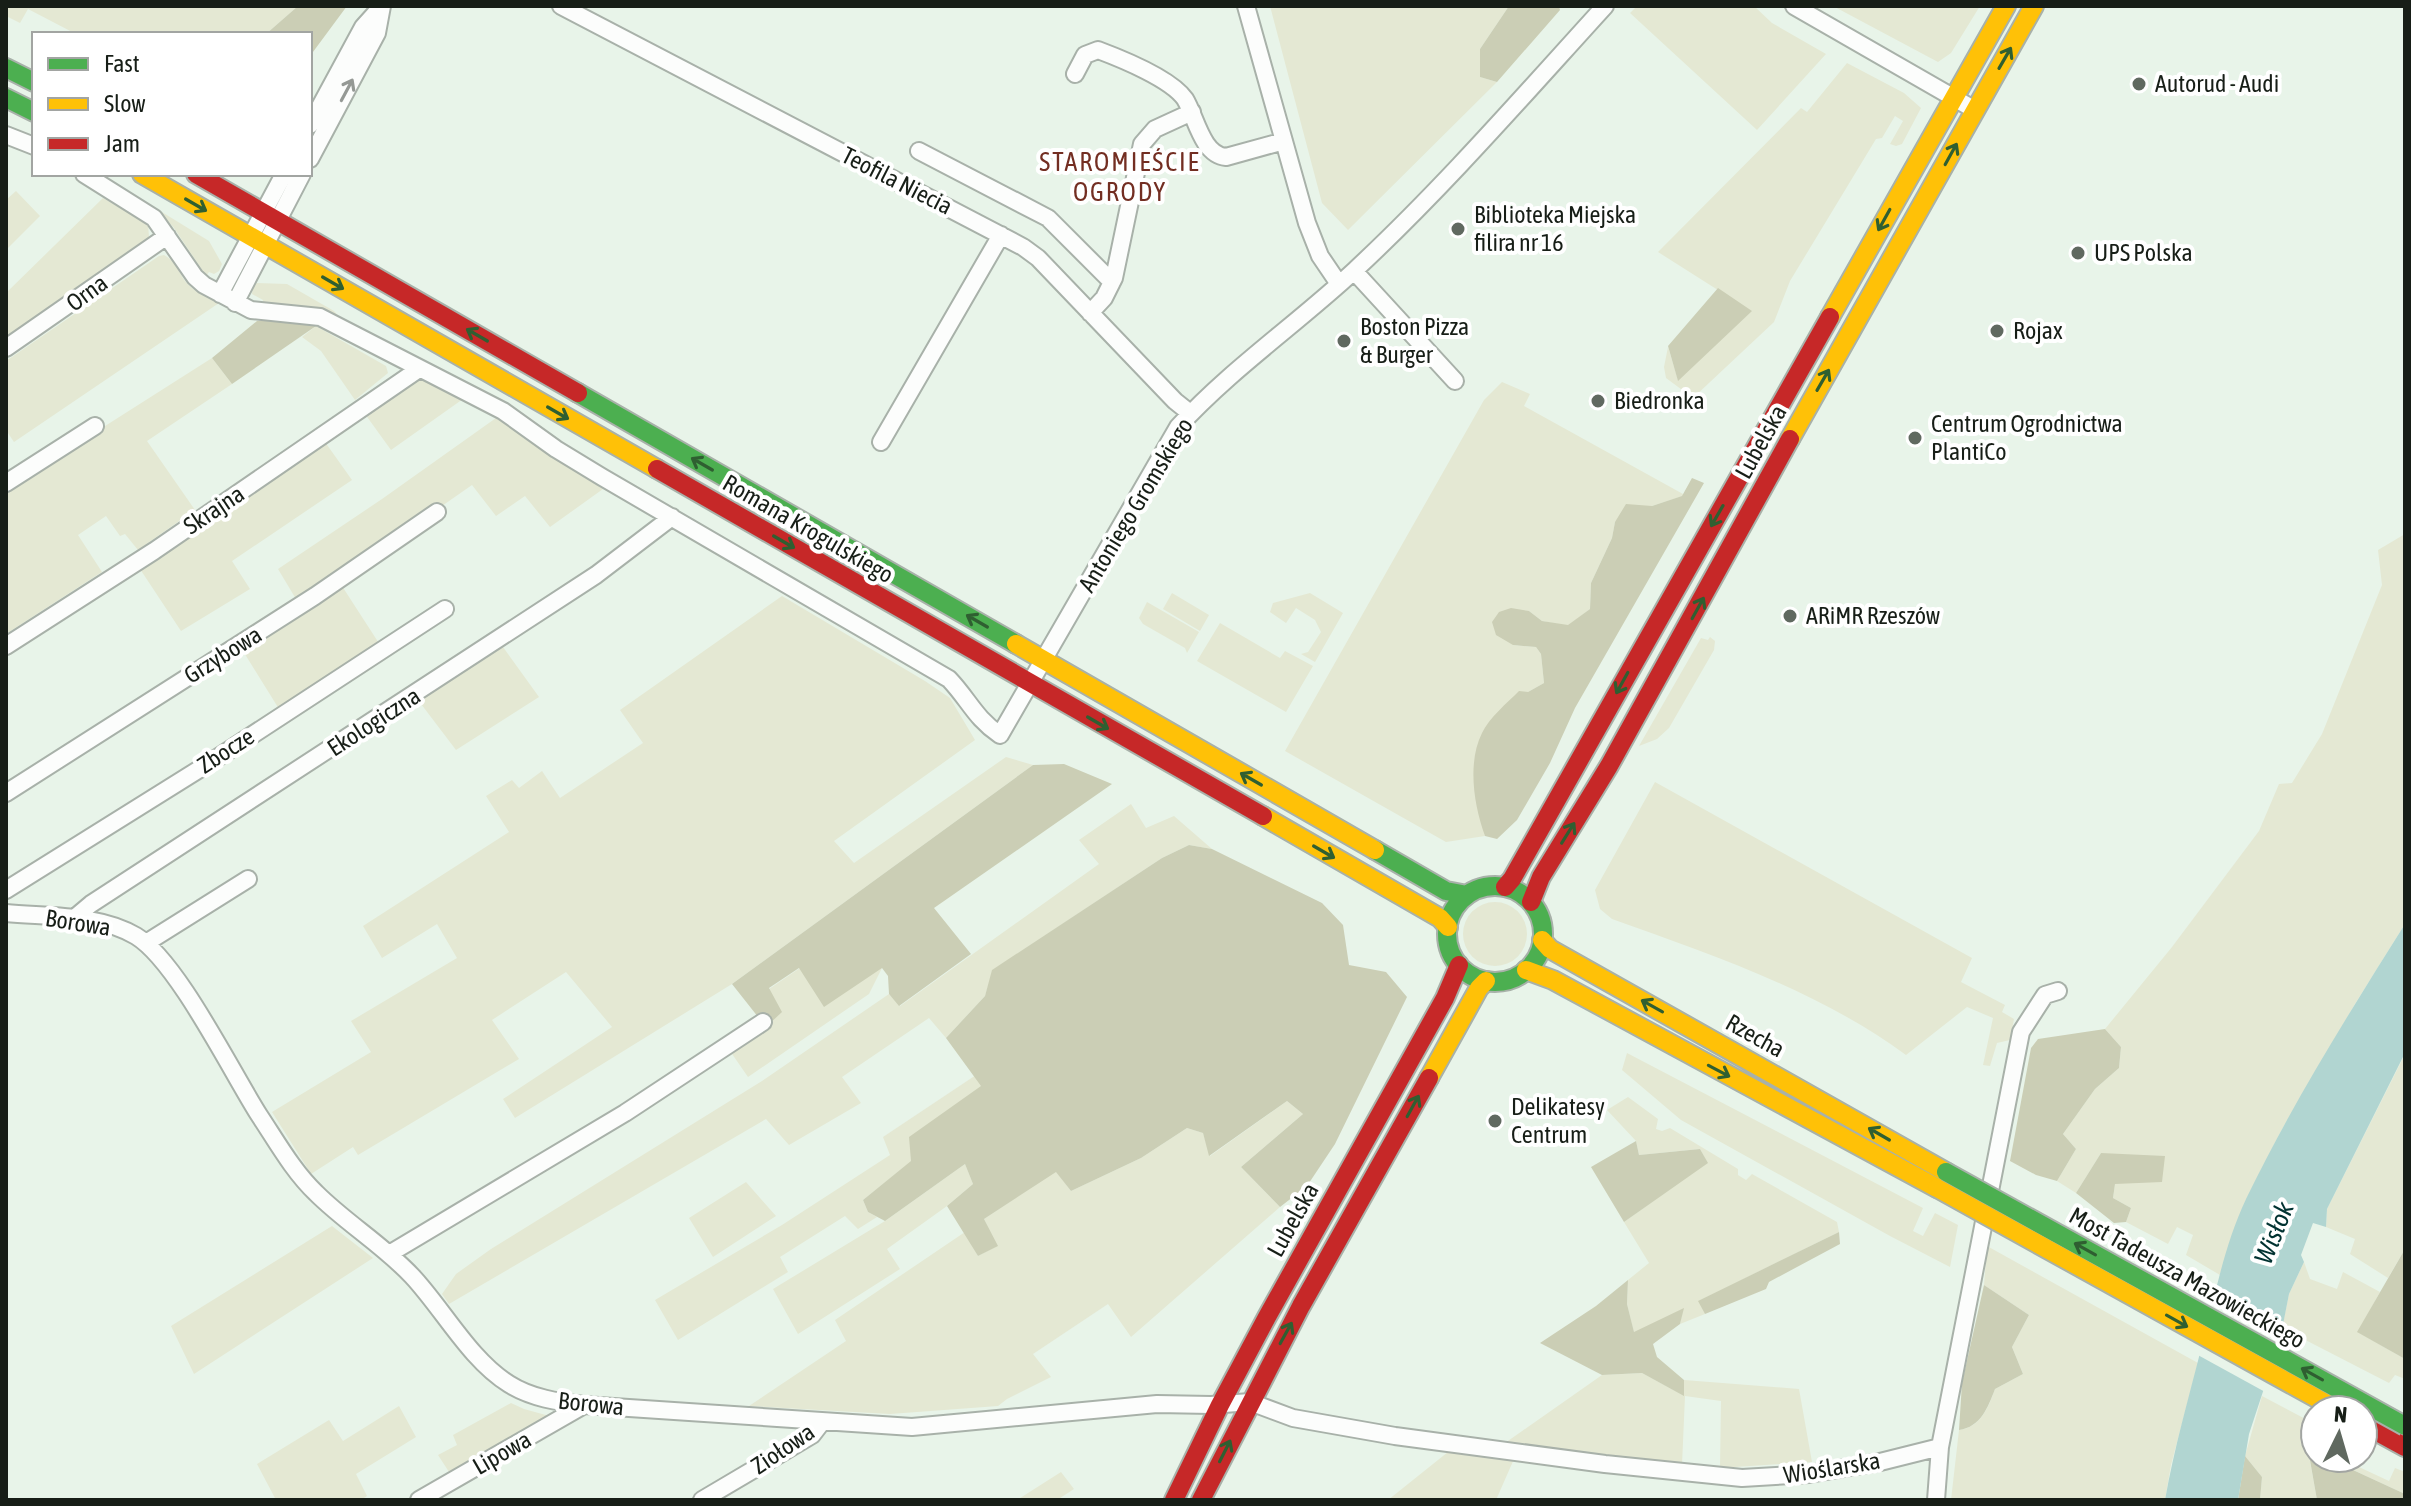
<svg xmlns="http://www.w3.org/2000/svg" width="2411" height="1506" viewBox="0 0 2411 1506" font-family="'Asap Condensed',sans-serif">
	<rect width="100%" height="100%" fill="#e8f4e9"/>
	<path fill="#e4e8d3" d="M6,6h292l-32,28h-190l-48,-25 -8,14 -14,-7z
		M1270,6h239l-29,43v28l17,5 -149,148 -26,-27z
		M1637,6h117l18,17 54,31 -69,76 -127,-117z
		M1833,6h147l-29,47 -13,9z
		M1847,63l57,30 17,15 -19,36 -6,2 -6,-2 13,-23 -8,-5 -13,22 -6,1 -86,142 -16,41 -81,76 -27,-20 -2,-11 4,-20 10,33 73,-69 -93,-59 143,-144 6,4z
		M16,191l24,25 -34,34v-50z
		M103,198l45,26 1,13 -31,28 -112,73v-45z
		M157,209l52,32 13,23 -3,7 -5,3 -5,-2 -3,4 -32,-48z
		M164,255c12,6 14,16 21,26 9,11 21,16 34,22l-205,139 -8,-12v-69l153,-105z
		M257,283l30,1 47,27 9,10c-37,-19 -43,-13 -81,-16l1,-5 -11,-6 1,-9z
		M316,326l70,40 2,7 -33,27 -34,-49 -19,-14z
		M212,358l20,26 -85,57 48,69 -57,40 -13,-16 -5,2 -14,-20 -28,19 24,37 -96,62v-145z
		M428,378l35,21 -72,51 -26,-36 53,-35z
		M1502,382l28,12 -6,12 159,88v2l-31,10 -37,16 -3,16 -21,45 -1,26 -22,17 -26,-5 -13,-10 -16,34 23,2 5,7 3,29 -16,9 -50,109 7,35 -39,6 -161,-91 199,-351z
		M496,418l107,71 -53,38 -25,-31 -29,20 -24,-31 -86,60 -46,38 44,68 -100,66 -46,-74 61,-39 -21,-35 104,-70z
		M325,442l27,38 -120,81 18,28 -69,42 -41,-62z
		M2405,534v390l-50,80 -75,129 -35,69 -25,73 -34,-20 7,-20 -16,-8 -9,17 -42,-22 5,-14 -18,-10 2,-14 -14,-31 -25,40 -19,-12 19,-32 -13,-15 32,-45 24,-21 2,-21 -16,-18 67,-82 87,-116 20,-47 13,-1 30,-49 60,-149 -4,-35z
		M1172,593l37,22 -9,16 -37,-22z
		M1310,593l33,20 -28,49 -14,-8 7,-2 13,-20 -6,-12 -19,-12 -10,15 -16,-11 3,-9z
		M782,596l143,85 25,17 25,42 -141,101 20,22 152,-106 27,8 -301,219 -217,134 -12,-19 109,-72 -46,-55 -74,48 27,39 -161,96 -5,-8 -42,27 -39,-62 99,-60 -20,-31 106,-63 -20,-34 -55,34 -19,-32 146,-94 -23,-36 26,-16 7,8 23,-17 18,27 83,-55 -23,-33z
		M1147,602l52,30 -12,21 -2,-5 -42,-24 -4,-6z
		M1220,623l60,35 5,-7 28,15 -27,46 -89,-51z
		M1710,637l5,4 -1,9 -45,78 -12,11 -18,7 62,-108 7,2z
		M503,647l36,50 -83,53 -38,-50z
		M1655,782l317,176 -11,24 44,23 -3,7 12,7 -4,21 -13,3 -7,23 -7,-1 10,-47 -26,-11 -61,48c-87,-64 -193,-100 -294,-136l-12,-10 -5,-19z
		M1131,804l15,24 28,-12 38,33 -23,-4 -27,13 -169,112 -8,26 -39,42 -17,-20 -87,59 19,26 -72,42 -23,-26 -317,185 -7,-10 14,-20 35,-25 271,-168 127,-87 11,12 199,-142 -20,-24z
		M1463 934a32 32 0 1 1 64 0a32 32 0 1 1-64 0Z
		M800,968h82l-13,26 -121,83 -18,-26 36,-24 3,-38z
		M1627,1053l296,155 -10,23 10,5 12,-23 23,12 -8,42 -60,-31 -209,-116 -59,-50z
		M2404,1056l1,193 -17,29 -38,-24 5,-15 -29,-12 1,-18z
		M976,1075l6,11 -72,51 2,24 -49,39 5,12 9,5 -19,12 -13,-13 -65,41 8,15 -110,68 -23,-40 127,-75 108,-70 -7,-18z
		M1628,1097l30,22 -2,10 6,2 8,-3 68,41v6l8,5 6,-6 85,48 2,10 -140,69 6,13 -25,10 3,-15 -49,24 -7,-29 1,-24 21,-17 -25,-41 83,-60 -7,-13 -61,6 -3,-14 -29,-31z
		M1287,1101l16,13 -62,53 39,40 -149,130 -23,-33 -75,50 18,23 -44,22 -9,7 -108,8 -141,-8 97,-65 -11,-21 130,-88 13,24 19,-10 -13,-27 72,-48 15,20 70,-33 46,-30 16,5 7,23z
		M965,1164l8,20 -26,22 -60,43 13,20 -102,65 -25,-45 112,-68z
		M746,1182l30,34 -63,41 -24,-39z
		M332,1226l41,32 -179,116 -23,-48z
		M1987,1246l211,117 -27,102 -6,35h-214l8,-70c22,-3 29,-22 36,-41l28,-15 -11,-27 17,-32 -45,-30z
		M2304,1262l6,17 27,10 6,-17 37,20 -22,40 47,27v20l-10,-4 -6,8 -107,-55 7,-34z
		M1642,1373l41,22 1,-15 115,9 13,73 -92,6 1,-67 -36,-5 -3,69 -177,-22 97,-68z
		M2262,1396l53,28v28l-7,-2 9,50h-57l2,-23 -17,-21z
		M511,1403l13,6 29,8 -102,58 -13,-20 19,-10 -4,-10z
		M399,1406l17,31 -60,37 11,22 -6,4h-85l-19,-36 72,-44 14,21z
		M1453,1448l61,11 -18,41h-108z
		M2327,1458h35l-3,9 30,14 6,-13 10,4v22z
		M1061,1472l13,17 -17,11h-40z"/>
	<path fill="#cbceb5" d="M298,6h49l-37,50v-22h-44z
		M1509,6h50l1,4 -63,72 -17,-5v-28z
		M1718,288l34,23 -74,70 -10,-35z
		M257,321h43l16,5 -84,58 -20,-26z
		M1692,478l12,5 -129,225 -25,55 -33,57 -20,19 -12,-3c-11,-30 -18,-73 -3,-103 7,-15 25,-30 37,-42l9,1 16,-9 -3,-29 -5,-7 -23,-2 -17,-10 -4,-13 7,-10 12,-4 18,3 13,10 26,4 22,-16 1,-26 21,-45 3,-16 11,-18 26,2 30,-10z
		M1064,764l48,20 -178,124 37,46 -72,52 -10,-12 -1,-18 -6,-8 -58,39 -25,-39 -30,20 13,24 -16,15 -34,-43 301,-219z
		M1189,845l23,4 110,54 21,22 6,40 37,7 21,25 -72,147 -28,42 -27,21 -39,-40 62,-53 -16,-13 -78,55 -6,-23 -16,-5 -46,30 -70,33 -15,-19 -72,47 14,27 -20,10 -31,-50 26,-22 -8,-20 -80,57 -17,-9 -5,-12 48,-39 -2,-24 72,-51 -35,-48 39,-42 7,-26 170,-112z
		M2105,1029l16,18 -2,21 -24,21 -32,45 13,15 -19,32 -21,-6 -26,-14 21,-113 7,-9z
		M1636,1141l3,14 61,-6 8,14 -84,59 -33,-55z
		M2101,1153l64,3 -3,26 -47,2 -2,14 18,10 -5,14 -12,1 -38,-30z
		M1839,1232l1,12 -71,38 -3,7 -61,25 -7,-13z
		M2405,1249v110l-48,-27z
		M1628,1280l-1,24 7,28 50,-24 -4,16 -27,20 4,13 27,23v16l-42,-23 -40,2 -62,-32 56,-37z
		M1984,1285l45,30 -17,32 11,27 -28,15c-7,18 -14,38 -36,41l3,-47z
		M2308,1449l7,3v6h12l78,36v6h-88z
		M2245,1456l17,21 -2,23h-22z"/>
	<path fill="#b1d5d1" d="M2405,924v129l-78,156 -1,18 -13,-4 -12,32 3,7 -15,32 -9,46 -31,94 -11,66h-73c9,-52 24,-103 37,-155 13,-49 22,-99 44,-146 46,-95 103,-186 159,-275z"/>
	<path fill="#e8f4e9" d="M2210,1296l74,41 -17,56 -71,-39z"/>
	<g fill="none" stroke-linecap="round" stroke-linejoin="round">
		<g stroke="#a8b1a9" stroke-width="20">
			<path id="street" d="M561,6l462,241 15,11 137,143 15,12
				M1246,6l61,217 13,33 19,28
				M1794,6l181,104
				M1075,74l10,-19 13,-5c24,9 73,29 87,49 11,18 17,56 41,58l58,-16
				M310,125l53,-98 18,-20
				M6,135l28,11
				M919,151l129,67 64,64
				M310,159l67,-126 5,-27
				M84,174l70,44 41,59 9,8 47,25 69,7 183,94 53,38 46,28 347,202c20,21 26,39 51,56l178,-308c53,-58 119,-103 177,-157 88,-82 168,-174 250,-264
				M1354,271l101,110
				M220,294l64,-120
				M235,303l67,-129
				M1090,313l14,-15 10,-20 28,-134 13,-15 37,-17
				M6,348l161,-112
				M881,442l120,-207
				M6,483l89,-57
				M6,646l148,-95 265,-182
				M6,793l309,-197 122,-84
				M6,890l208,-130 231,-151
				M6,913c42,4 93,1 130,23 41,25 95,135 123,179 18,27 34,56 57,78 30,30 67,52 96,83 31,33 58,84 97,108 22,14 49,18 75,21l328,22 245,-23 54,1 39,-3 43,16 102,18 210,28 137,14 67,-4 71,-12 60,-15
				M72,920l19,-16 505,-329 76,-58
				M146,943l102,-64
				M389,1254l236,-141 138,-91
				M419,1500l165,-95
				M702,1500l110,-65 10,-13
				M1936,1500l4,-53 81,-415 24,-37 13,-4"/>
		</g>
		<g stroke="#a8b1a9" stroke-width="22">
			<path id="fast" d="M6,68l28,14
				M6,98l28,14
				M578,393l438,251
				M1375,850l71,41 21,4
				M1447 934a48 48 0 1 1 96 0a48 48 0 1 1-96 0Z"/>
		</g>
		<g stroke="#a8b1a9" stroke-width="22">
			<path id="slow" d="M142,174l515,295
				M1830,317l176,-311
				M1790,439l244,-433
				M1016,644l359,206
				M1263,816l177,102 8,9
				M1542,940l8,9 396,223
				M1526,970l27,10 384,208
				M1429,1078l50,-90 7,-7"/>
		</g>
		<g stroke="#a8b1a9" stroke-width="22">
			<path id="jam" d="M196,174l382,219
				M657,469l606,347
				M1505,887l7,-8 318,-562
				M1531,902l10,-25 68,-111 181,-327
				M2363,1424l42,23
				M1174,1500l46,-95 47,-88 178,-319 14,-33
				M1201,1500l100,-194 128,-228"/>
		</g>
		<use href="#street" stroke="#fcfdfc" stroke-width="16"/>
		<use href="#fast" stroke="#4caf50" stroke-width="18"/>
		<use href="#slow" stroke="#ffc107" stroke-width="18"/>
		<use href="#jam" stroke="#c62828" stroke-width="18"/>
		<g stroke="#a8b1a9" stroke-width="22" stroke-linecap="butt">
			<path id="fast-bridge" d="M1946,1172l459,254"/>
		</g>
		<g stroke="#a8b1a9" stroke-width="22" stroke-linecap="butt">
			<path id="slow-bridge" d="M1937,1188l401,222"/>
		</g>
		<use href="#fast-bridge" stroke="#4caf50" stroke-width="18"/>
		<use href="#slow-bridge" stroke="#ffc107" stroke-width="18"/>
	</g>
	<defs><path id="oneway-shaft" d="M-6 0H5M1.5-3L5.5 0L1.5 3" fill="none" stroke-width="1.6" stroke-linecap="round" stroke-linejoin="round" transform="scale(2)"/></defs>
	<g stroke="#2f5f31">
		<use href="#oneway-shaft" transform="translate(2005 58) rotate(-60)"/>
		<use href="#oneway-shaft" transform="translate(1951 154) rotate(-61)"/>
		<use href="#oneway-shaft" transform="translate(196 205) rotate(30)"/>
		<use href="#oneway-shaft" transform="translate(1884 220) rotate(119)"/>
		<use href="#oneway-shaft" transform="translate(333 283) rotate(30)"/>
		<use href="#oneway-shaft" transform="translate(477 335) rotate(-150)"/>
		<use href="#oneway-shaft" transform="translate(1823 380) rotate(-60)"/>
		<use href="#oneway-shaft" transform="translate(558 413) rotate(30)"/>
		<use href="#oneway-shaft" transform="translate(702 464) rotate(-150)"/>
		<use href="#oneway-shaft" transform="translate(1717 516) rotate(120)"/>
		<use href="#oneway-shaft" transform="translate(784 542) rotate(30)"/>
		<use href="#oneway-shaft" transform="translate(1698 608) rotate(-61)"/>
		<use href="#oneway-shaft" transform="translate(977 621) rotate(-150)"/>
		<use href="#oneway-shaft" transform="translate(1622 683) rotate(119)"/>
		<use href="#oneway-shaft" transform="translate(1098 723) rotate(30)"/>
		<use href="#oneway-shaft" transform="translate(1251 779) rotate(-150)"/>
		<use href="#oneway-shaft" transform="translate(1568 833) rotate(-58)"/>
		<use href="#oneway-shaft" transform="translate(1324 852) rotate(30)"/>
		<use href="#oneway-shaft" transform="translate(1652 1006) rotate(-151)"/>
		<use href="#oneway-shaft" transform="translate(1719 1071) rotate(28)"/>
		<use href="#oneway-shaft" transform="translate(1413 1106) rotate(-61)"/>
		<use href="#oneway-shaft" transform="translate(1879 1134) rotate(-150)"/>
		<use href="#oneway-shaft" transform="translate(2085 1249) rotate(-151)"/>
		<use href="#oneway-shaft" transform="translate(2177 1321) rotate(29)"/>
		<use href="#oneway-shaft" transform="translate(1286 1333) rotate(-61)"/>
		<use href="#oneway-shaft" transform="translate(2312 1374) rotate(-151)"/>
		<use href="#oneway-shaft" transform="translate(1225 1451) rotate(-63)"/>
	</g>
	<use stroke="#959995" href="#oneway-shaft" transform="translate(347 90) rotate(-62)"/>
	<g fill="#606960" stroke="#fff" stroke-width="3">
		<circle cx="2139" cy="84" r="8"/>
		<circle cx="1458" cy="229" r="8"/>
		<circle cx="2078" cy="253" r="8"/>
		<circle cx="1997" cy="331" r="8"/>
		<circle cx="1344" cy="341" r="8"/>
		<circle cx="1598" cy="401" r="8"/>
		<circle cx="1915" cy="438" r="8"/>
		<circle cx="1790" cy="616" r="8"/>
		<circle cx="1495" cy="1121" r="8"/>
	</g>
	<g text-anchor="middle" stroke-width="8" stroke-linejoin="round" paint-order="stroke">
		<g font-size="24" fill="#171e17" stroke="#fff" text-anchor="start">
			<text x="2155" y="92">Autorud - Audi</text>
			<text x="1474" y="223">Biblioteka Miejska<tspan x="1474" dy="28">filira nr 16</tspan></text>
			<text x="2094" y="261">UPS Polska</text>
			<text x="1360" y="335">Boston Pizza<tspan x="1360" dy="28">&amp; Burger</tspan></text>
			<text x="2013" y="339">Rojax</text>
			<text x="1614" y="409">Biedronka</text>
			<text x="1931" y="432">Centrum Ogrodnictwa<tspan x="1931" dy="28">PlantiCo</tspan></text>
			<text x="1806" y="624">ARiMR Rzeszów</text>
			<text x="1511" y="1115">Delikatesy<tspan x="1511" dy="28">Centrum</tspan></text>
		</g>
		<g font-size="24" fill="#171e17" stroke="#fff">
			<text transform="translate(897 181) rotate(27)" y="8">Teofila Niecia</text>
			<text transform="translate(87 293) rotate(-36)" y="8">Orna</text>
			<text transform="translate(1761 442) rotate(-61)" y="8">Lubelska</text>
			<text transform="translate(1136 505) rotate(-59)" y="8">Antoniego Gromskiego</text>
			<text transform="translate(214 510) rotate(-34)" y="8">Skrajna</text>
			<text transform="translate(808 529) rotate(30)" y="8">Romana Krogulskiego</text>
			<text transform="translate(223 655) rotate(-32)" y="8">Grzybowa</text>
			<text transform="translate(374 722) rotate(-33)" y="8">Ekologiczna</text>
			<text transform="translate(226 751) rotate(-33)" y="8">Zbocze</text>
			<text transform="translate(78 923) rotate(9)" y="8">Borowa</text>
			<text transform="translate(1755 1036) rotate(29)" y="8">Rzecha</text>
			<text transform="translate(1293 1220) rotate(-61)" y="8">Lubelska</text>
			<text transform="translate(2187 1278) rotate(29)" y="8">Most Tadeusza Mazowieckiego</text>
			<text transform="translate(591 1404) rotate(6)" y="8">Borowa</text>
			<text transform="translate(783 1449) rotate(-34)" y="8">Ziołowa</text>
			<text transform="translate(502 1453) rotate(-30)" y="8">Lipowa</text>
			<text transform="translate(1832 1468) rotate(-9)" y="8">Wioślarska</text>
		</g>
		<g font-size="26" letter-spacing="2" fill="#732e22" stroke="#fff">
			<text x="1120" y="171">STAROMIEŚCIE<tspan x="1120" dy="30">OGRODY</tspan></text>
		</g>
		<g font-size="26" font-style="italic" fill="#013231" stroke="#fff">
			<text transform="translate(2274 1233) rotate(-68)" y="9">Wisłok</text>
		</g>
	</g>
	<rect width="2411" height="1506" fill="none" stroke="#171e17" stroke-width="16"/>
	<rect x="32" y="32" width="280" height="144" fill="#ffffff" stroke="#a2a5a2" stroke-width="2"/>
	<rect x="48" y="58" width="40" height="12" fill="#4caf50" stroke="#a2a5a2" stroke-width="2"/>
	<text x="104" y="72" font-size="24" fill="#171e17">Fast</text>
	<rect x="48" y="98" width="40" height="12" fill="#ffc107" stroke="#a2a5a2" stroke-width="2"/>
	<text x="104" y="112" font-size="24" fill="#171e17">Slow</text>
	<rect x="48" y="138" width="40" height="12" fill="#c62828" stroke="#a2a5a2" stroke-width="2"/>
	<text x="104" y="152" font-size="24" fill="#171e17">Jam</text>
	<g transform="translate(2339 1434) rotate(5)"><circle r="38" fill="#ffffff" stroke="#a2a5a2" stroke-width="2"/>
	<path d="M0-6L14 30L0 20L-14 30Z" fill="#606960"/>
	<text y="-12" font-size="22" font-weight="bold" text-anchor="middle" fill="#171e17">N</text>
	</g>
</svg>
